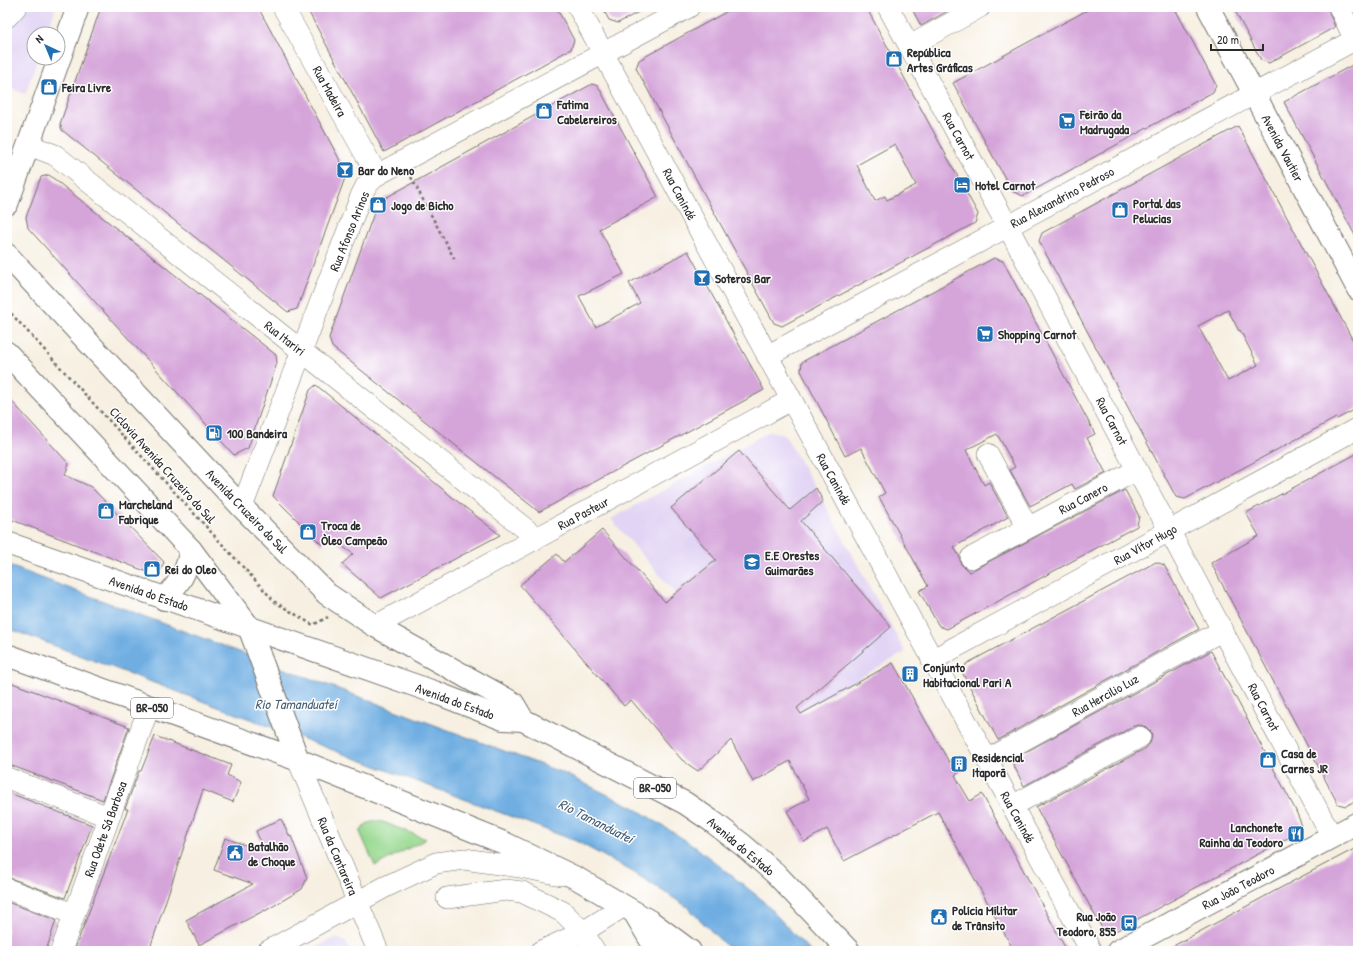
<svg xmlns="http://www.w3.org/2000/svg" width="1365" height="958" viewBox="0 0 1365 958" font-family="'Patrick Hand',sans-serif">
	<rect width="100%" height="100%" fill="#fff"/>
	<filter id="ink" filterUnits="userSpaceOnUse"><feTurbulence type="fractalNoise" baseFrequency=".025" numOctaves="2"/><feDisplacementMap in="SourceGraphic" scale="8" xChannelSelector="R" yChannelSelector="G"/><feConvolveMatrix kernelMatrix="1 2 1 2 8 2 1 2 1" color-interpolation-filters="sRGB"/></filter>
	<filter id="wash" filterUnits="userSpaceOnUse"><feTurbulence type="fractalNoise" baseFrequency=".012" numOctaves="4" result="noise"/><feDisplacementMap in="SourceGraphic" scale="16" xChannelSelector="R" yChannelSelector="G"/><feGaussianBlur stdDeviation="0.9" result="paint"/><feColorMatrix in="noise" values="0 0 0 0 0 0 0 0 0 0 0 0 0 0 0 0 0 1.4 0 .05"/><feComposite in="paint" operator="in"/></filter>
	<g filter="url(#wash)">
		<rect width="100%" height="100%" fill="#f7f0e2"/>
		<path fill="#e1d4f4" d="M7,7h49l-10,27h-12v24h4l-13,36 -18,-7v-20l3,-3 -3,-3z
			M770,431l14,3 39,67 82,151 -120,68 -174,-201z
			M335,937l11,5 4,9h-41z"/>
		<path fill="#96d88e" stroke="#60825c" d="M375,821l8,1 43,17 -51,27 -15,-34 6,-8z"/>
		<path fill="#6faee2" stroke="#4d6c86" d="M7,565l556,208 70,34 60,38 67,53 50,53h-79l-45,-45 -53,-34 -57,-31 -569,-213z"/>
		<g id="blocks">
			<path fill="#d5a5da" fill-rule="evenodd" d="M101,7h157l86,161 1,10 -48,131 -9,3 -226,-182 -2,-6z
				M306,7h250l18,33 -3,9 -187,103z
				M602,7h46l-30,16 -9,-3z
				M735,7h131l112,207 -3,9 -193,103 -8,-3 -138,-255 3,-8zM895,144l21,41 -29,15 -2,-4 -10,5 -18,-36z
				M911,7h44l-34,19z
				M1093,7h81l42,78 -3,7 -190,104 -11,-5 -59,-108z
				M1233,7h94l8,20 -66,36 -8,-3z
				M1358,62v179l-74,-139z
				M592,84l6,2 60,111 -59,32 25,45 -45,22 17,31 44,-24 -11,-20 59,-32 76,139 -225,122 -207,-165 -3,-9 49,-136z
				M1238,126l120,224v58l-21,11 -1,-1 -151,81 -9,-2 -137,-256 3,-8zM1228,310l11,21 1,-1 18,35 -30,16 -30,-55z
				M49,175l227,180 1,8 -29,85 -14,7 -206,-227 -2,-11 15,-40z
				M994,258l9,3 92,173 -8,4 19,35 -31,16 -3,-5 -42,22 -20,-36 5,-3 -18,-33 -31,16 18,35 5,-3 19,35 -54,30 5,9 2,8 8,8 156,-82 14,26 -2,10 -190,103 -8,-3 -20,-35 9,-5 -49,-89 6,-4 -24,-45 -16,8 -44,-85 1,-9z
				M316,385l141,116 43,34 -119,63 -39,-34 11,-10 -27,-20 -4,11 -49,-49 37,-106z
				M7,396l62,68 -4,11 26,12 73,75 -6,14 -151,-58z
				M739,451l51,59 26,-22 7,13 -22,20 90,106 -94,81 4,6 92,-51 56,99 11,-6 6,12 -11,7 6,11 9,15 12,-7 85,157h-53l-76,-139 -94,49 -17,-32 -23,13 -17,-31 22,-12 -19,-38 -37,21 -22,-42 -33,31 -6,-4 -10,-7 -51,-60 -7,6 -104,-121 37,-31 7,8 38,-32 63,72 51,-42 -45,-52z
				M1358,453v346l-12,7 -8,-2 -127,-241 48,-27 -13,-23z
				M1156,562l8,3 35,64 -201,111 -35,-66 3,-10z
				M1211,651l84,158 6,14 -2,9 -189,102 -6,-2 -68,-125 110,-59 4,-5 2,-6 -1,-5 -5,-5 -6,-2 -6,1 -110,60 -13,-26z
				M7,681l122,46 -26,73 -96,-36z
				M155,736l76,29 -4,10 14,7 -8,20 -30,-12 -54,161h-75l54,-142h-3l14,-38h2z
				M7,792l85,33 -27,73 -58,-21z
				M281,819l9,18 1,-1 16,42 -5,11 -37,22v-1l-66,35 -13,-25 67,-36 -39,-14 11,-32 40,14 -9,-21z
				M1358,847v104h-194l133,-72z
				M7,902l49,18 -10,31h-39z"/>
		</g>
	</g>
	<g filter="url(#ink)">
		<use href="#blocks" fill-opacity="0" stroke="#72706b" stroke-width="1"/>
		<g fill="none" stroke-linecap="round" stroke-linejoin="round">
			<g stroke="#72706b" stroke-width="22">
				<path id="minor" d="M283,7l94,168
					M578,7l513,944
					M888,7l120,220 324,610
					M1339,7l16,33
					M7,17l9,-10
					M910,46l70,-39
					M29,145l26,10 482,383
					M767,356l591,-318
					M988,454l40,74
					M242,507l119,-311 5,-10 11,-11 312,-168
					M971,558l166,-88
					M375,626l416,-226
					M932,660l426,-232
					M298,760l80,191
					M987,760l236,-130
					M7,778l102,39
					M1012,806l128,-69
					M7,889l67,25
					M447,898l59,-8 16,2 41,20 20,20 12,19
					M61,951l88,-244
					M268,951l117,-64 51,-24 28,-4 56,8 41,8
					M541,951l42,-19 41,-26"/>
			</g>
			<g stroke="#72706b" stroke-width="24">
				<path id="major" d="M1208,7l150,282
					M7,204l71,-197
					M7,255l232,249 88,90 48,32 138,77 10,17
					M7,353l184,197 58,77 49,133
					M1118,951l240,-128"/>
			</g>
			<g stroke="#72706b" stroke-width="24">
				<path id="highway" d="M7,543l427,149 69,27 20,1 162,83 28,19 31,24 32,28 73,77
					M164,599c18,-19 21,-24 27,-49
					M7,655l291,105 206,83 74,36 73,43 39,29
					M634,912l23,39"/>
			</g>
			<path stroke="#72706b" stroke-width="2.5" stroke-dasharray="3 3" stroke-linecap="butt" d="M411,177l45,85
				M7,309l268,293 38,23 15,-8"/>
			<use href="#minor" stroke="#fff" stroke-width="21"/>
			<use href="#major" stroke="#fff" stroke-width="22"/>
			<use href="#highway" stroke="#fff" stroke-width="22"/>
		</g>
	</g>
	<defs>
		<g id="shop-square" transform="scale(0.9)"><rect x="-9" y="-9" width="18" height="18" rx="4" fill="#1f6fb2" stroke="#fff"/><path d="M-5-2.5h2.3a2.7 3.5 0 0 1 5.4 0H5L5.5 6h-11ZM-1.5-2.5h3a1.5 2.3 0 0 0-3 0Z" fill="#fff"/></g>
		<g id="supermarket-square" transform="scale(0.9)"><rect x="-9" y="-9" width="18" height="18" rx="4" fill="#1f6fb2" stroke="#fff"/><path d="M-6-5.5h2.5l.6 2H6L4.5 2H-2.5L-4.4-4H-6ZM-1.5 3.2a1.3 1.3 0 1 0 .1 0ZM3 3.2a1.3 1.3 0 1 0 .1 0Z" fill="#fff"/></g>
		<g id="bar-square" transform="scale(0.9)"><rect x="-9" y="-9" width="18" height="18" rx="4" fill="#1f6fb2" stroke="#fff"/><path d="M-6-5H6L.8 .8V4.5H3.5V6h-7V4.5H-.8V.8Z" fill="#fff"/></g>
		<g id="hotel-square" transform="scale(0.9)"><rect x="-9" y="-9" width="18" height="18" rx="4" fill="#1f6fb2" stroke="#fff"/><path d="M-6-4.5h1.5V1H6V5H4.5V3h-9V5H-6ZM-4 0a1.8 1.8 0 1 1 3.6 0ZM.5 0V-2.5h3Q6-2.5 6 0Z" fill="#fff"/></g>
		<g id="fuel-square" transform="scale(0.9)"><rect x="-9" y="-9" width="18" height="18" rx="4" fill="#1f6fb2" stroke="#fff"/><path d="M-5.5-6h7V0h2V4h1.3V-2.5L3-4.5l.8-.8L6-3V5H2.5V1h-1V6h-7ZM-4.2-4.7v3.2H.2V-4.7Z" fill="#fff"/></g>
		<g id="school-square" transform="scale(0.9)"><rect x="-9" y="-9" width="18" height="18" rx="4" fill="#1f6fb2" stroke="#fff"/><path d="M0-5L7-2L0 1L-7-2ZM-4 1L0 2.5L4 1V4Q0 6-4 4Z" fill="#fff"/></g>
		<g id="building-square" transform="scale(0.9)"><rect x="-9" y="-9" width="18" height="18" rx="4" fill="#1f6fb2" stroke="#fff"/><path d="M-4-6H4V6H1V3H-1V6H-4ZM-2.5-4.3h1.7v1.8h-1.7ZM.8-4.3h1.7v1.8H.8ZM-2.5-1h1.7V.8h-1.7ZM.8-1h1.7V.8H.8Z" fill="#fff"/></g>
		<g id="restaurant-square" transform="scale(0.9)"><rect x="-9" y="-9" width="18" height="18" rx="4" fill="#1f6fb2" stroke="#fff"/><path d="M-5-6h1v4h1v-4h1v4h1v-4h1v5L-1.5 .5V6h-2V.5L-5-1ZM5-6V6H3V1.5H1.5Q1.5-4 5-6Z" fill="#fff"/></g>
		<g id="civic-square" transform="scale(0.9)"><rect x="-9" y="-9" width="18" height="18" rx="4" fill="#1f6fb2" stroke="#fff"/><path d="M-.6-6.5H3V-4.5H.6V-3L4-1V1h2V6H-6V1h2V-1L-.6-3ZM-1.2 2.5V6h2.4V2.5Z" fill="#fff"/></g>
		<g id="bus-square" transform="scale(0.9)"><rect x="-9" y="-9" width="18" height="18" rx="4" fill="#1f6fb2" stroke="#fff"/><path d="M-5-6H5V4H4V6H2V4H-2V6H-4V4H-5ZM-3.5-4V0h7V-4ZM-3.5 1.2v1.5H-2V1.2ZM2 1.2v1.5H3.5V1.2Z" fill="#fff"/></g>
	</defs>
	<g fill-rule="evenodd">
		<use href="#shop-square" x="894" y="59"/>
		<use href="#shop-square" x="49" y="87"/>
		<use href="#shop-square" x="544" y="111"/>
		<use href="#supermarket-square" x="1067" y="121"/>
		<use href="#bar-square" x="345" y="170"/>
		<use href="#hotel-square" x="962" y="185"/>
		<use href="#shop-square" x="378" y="205"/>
		<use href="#shop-square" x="1120" y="210"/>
		<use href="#bar-square" x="702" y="278"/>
		<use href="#supermarket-square" x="985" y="334"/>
		<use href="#fuel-square" x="214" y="433"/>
		<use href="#shop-square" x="106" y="511"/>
		<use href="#shop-square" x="308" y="532"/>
		<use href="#school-square" x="752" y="562"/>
		<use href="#shop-square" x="152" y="569"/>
		<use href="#building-square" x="910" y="674"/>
		<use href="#shop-square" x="1268" y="760"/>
		<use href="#building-square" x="959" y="764"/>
		<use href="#restaurant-square" x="1296" y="834"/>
		<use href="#civic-square" x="235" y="853"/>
		<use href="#civic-square" x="939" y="917"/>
		<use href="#bus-square" x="1129" y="923"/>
	</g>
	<g text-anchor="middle" stroke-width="3" stroke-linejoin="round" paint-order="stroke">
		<g fill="#fff" stroke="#6b6b6b" stroke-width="1">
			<rect x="131" y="698" width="42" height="20" rx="3"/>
			<rect x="634" y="778" width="42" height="20" rx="3"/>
		</g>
		<g font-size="12" font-weight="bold" fill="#2b2b2b">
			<text x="152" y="712">BR-050</text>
			<text x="655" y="792">BR-050</text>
		</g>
		<g font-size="13" font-weight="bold" fill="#2b2b2b" stroke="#fff" text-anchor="start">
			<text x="907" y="57">República<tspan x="907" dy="15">Artes Gráficas</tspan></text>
			<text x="62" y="92">Feira Livre</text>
			<text x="557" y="109">Fatima<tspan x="557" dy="15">Cabelereiros</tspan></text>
			<text x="1080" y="119">Feirão da<tspan x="1080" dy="15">Madrugada</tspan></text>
			<text x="358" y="175">Bar do Neno</text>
			<text x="975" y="190">Hotel Carnot</text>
			<text x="1133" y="208">Portal das<tspan x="1133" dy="15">Pelucias</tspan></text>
			<text x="391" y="210">Jogo de Bicho</text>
			<text x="715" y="283">Soteros Bar</text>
			<text x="998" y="339">Shopping Carnot</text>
			<text x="227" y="438">100 Bandeira</text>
			<text x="119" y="509">Marcheland<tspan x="119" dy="15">Fabrique</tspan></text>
			<text x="321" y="530">Troca de<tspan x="321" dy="15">Òleo Campeão</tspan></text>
			<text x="765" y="560">E.E Orestes<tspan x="765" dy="15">Guimarães</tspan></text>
			<text x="165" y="574">Rei do Oleo</text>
			<text x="923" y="672">Conjunto<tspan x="923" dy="15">Habitacional Pari A</tspan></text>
			<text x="1281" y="758">Casa de<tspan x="1281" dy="15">Carnes JR</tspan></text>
			<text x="972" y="762">Residencial<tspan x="972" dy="15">Itaporã</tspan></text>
			<text x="1283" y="832" text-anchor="end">Lanchonete<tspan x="1283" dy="15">Rainha da Teodoro</tspan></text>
			<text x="248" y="851">Batalhão<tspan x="248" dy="15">de Choque</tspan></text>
			<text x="952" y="915">Polícia Militar<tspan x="952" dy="15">de Trânsito</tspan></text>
			<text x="1116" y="921" text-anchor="end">Rua João<tspan x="1116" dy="15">Teodoro, 855</tspan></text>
		</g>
		<g font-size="13" fill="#2b2b2b" stroke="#fff">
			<text transform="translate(330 91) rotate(61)" y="5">Rua Madeira</text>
			<text transform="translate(959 136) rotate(61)" y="5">Rua Carnot</text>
			<text transform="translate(1283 148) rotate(62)" y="5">Avenida Vautier</text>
			<text transform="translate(680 194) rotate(62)" y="5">Rua Canindé</text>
			<text transform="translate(1062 197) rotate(-28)" y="5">Rua Alexandrino Pedroso</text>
			<text transform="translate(349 231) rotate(-68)" y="5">Rua Afonso Arinos</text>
			<text transform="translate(285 338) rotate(38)" y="5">Rua Itariri</text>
			<text transform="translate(1112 421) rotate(62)" y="5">Rua Carnot</text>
			<text transform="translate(163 465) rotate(48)" y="5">Ciclovia Avenida Cruzeiro do Sul</text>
			<text transform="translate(834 479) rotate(61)" y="5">Rua Canindé</text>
			<text transform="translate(1083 498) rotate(-28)" y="5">Rua Canero</text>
			<text transform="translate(247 511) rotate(46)" y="5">Avenida Cruzeiro do Sul</text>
			<text transform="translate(583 513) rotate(-28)" y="5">Rua Pasteur</text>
			<text transform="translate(1145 544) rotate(-29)" y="5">Rua Vítor Hugo</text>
			<text transform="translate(149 593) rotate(19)" y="5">Avenida do Estado</text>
			<text transform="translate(1105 695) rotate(-29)" y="5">Rua Hercilio Luz</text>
			<text transform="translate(455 701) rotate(20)" y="5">Avenida do Estado</text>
			<text transform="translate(1264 707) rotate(62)" y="5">Rua Carnot</text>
			<text transform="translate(1018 817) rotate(61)" y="5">Rua Canindé</text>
			<text transform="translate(105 829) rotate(-70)" y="5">Rua Odete Sá Barbosa</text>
			<text transform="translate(741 846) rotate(40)" y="5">Avenida do Estado</text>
			<text transform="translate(338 856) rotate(67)" y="5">Rua da Cantareira</text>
			<text transform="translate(1238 887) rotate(-28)" y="5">Rua João Teodoro</text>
		</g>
		<g font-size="14" font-style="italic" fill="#465f74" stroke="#fff">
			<text x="296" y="709">Rio Tamanduateí</text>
			<text transform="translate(596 821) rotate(27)" y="5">Rio Tamanduateí</text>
		</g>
	</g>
	<rect width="1365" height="958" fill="none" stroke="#fff" stroke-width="24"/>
	<g transform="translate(46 46) rotate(316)"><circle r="19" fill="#ffffff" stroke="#aaaaaa"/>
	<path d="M0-3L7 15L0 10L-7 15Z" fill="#1f6fb2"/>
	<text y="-6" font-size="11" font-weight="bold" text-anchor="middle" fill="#2b2b2b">N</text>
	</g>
	<path d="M1211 44v6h52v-6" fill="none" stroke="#2b2b2b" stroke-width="2"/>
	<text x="1217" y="44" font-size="12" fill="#2b2b2b" stroke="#ffffff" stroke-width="3" paint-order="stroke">20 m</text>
</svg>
